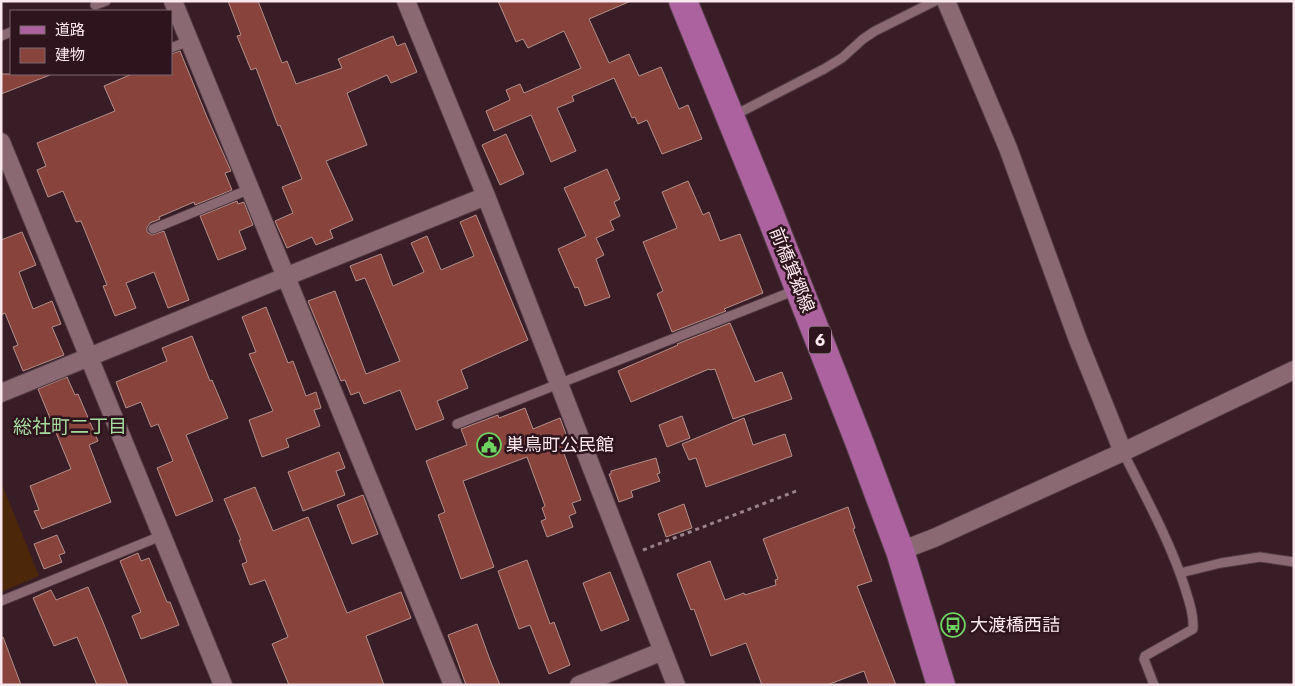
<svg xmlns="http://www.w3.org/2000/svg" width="1295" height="686" viewBox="0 0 1295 686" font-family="Jost,'Noto Sans JP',sans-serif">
	<rect width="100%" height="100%" fill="#381d27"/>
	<path fill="#4c270a" d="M1,482l38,94 -38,16z"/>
	<path fill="#87433c" stroke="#b38f8a" d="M228,1h30l24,62 5,-2 9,23 46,-16 -4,-9 55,-23 4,10 8,-3 12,29 -26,11 -4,-8 -40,18 20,52 -41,16 27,59 -23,10 3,8 -17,7 -4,-8 -25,11 -12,-27 18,-8 -11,-26 20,-8 -22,-54 -2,1 -22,-58 -5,2 -14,-34 4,-1z
		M498,1h133l-42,18 20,44 20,-9 10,22 22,-9 18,42 9,-4 14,34 -40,15 -15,-34 -9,4 -3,-7 -3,1 -18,-40 -42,18 2,5 -17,7 19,43 -25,11 -20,-47 -37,16 -8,-20 24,-11 -4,-10 14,-6 4,9 57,-25 -17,-37 -36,17 -5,-9 -7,3z
		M180,51l27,66 24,54 -6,2 7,17 -37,15 -1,-3 -35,15 1,2 -10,4 -3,5v4l5,3 12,-4 25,69 -21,8 -14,-36 -28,11 10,25 -21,8 -12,-30 4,-1 -26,-64 -5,1 -13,-31 -15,6 -11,-27 9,-4 -9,-23 78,-32 -11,-25 28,-12h39v-20z
		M1,74h48l1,1 -49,19z
		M506,134l18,40 -24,11 -18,-40z
		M607,169l13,30 -6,3 6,14 -10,5 4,9 -18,8 8,17 -8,4 14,38 -25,9 -7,-19 -3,1 -17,-39 28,-13 -22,-48z
		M688,181l15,34 6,-3 11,29 20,-7 23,59 -39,16 2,2 -54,21 -15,-38 6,-3 -20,-49 34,-14 -15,-36z
		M237,201l1,3 6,-2 9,23 -14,6 7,18 -28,11 -18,-44z
		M476,215l52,125 -67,30 7,18 -31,13 7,18 -28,11 -16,-40 -36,14 -5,-12 -8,3 -6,-15 -4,1 -33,-80 27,-10 31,83 34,-13 -35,-83 -9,3 -6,-15 31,-12 12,32 31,-14 -13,-29 16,-7 14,34 33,-14 -14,-34z
		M22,232l14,33 -17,7 14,37 19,-8 9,23 -9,3 12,28 -41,16 -10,-24 5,-2 -13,-32 -4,2v-75z
		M266,307l22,56 5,-2 13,35 10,-4 5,16 -7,2 6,16 -34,13 3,8 -27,10 -13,-37 24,-9 -24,-57 7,-2 -14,-35z
		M730,323l25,59 27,-10 10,27 -59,20 -18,-50 -5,1 -1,-1 -78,33 -13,-31 60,-26 -1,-1z
		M192,336l18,45 2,-1 16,38 -42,17 27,66 -37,15 -19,-48 16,-7 -15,-37 -7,3 -10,-25 -15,6 -10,-26 51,-21 -5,-13z
		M67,377l8,18 3,-1 20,47 -9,4 22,57 -69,27 -8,-18 5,-1 -9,-24 41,-17 -33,-80z
		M525,408l8,21 27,-11 10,27 -8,3 19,52 -9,3 4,10 -7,3 4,11 -26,10 -6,-16 5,-2 -4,-11 3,-2 -18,-49 -64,24 31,86 -33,12 -23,-64 7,-3 -19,-51 41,-16 -6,-16 37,-14 1,3z
		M682,416l8,22 -23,9 -8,-22z
		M744,418l9,27 32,-11 7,22 -86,31 -10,-29 -7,2 -7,-16z
		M339,452l6,16 -9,3 9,24 -42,16 -15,-39z
		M656,458l4,15 -3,1 3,7 -29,10 2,6 -14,5 -10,-28h2v-3z
		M255,487l18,44 35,-14 39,96 54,-21 10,26 -45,18 18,49h-95l-17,-41 16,-7 -23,-57 -15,5 -8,-21 5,-2 -8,-22h2l-17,-41z
		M363,495l15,39 -26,10 -15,-39z
		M684,504l8,24 -26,9 -8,-23z
		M848,507l7,21 -2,1 19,52 -15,5 39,99h-27l-5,-14 -37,14h-65l-16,-42 -35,13 -17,-47 -3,1 -14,-36 33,-13 15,39 19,-7 1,2 31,-10 -1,-5 3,-1 -15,-40z
		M57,535l8,18 -6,2 3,7 -18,7 -10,-25z
		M138,553l3,8 8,-3 18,44h3l9,23 -38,14 -9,-23 9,-4 -21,-51z
		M527,560l23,64 4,-2 16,43 -21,9 -19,-49 -11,4 -21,-58z
		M610,572l19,48 -28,11 -18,-48z
		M88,587l15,35 25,63h-31l-20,-48 -23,9 -21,-48 18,-8 5,10z
		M477,624l13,36 10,25h-34l-18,-50z
		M3,637l18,48h-20v-47z"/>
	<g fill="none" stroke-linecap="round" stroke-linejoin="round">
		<g stroke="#533c45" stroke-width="11">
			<path id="service" d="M95,5l11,-4
				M1,36l10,-4
				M171,48l18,-7
				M733,116l91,-47 18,-11 21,-19 12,-8 60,-30
				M153,229l97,-40
				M457,424l339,-134
				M1123,452c22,44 47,89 62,136 4,13 9,27 8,41l-48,27 -1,3 10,26
				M1180,573l41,-10 39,-6 34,5
				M1,601l160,-65"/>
		</g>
		<g stroke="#533c45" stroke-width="20">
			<path id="minor" d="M173,1l280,684
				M406,1l80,195 190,489
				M946,1l62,147 70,192 45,112
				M1,142c75,181 147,362 222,543
				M1,393l284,-116 201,-81
				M900,551l34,-13 189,-86 171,-82
				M579,685l84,-34"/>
		</g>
		<g stroke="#533c45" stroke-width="30">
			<path id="primary" d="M683,1l86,211 91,232 40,107 41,134"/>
		</g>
		<path stroke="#99828a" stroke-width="3" stroke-dasharray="4 4" stroke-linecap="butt" d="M643,550l156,-60"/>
		<use href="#service" stroke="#8a6973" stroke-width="9"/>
		<use href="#minor" stroke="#8a6973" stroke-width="18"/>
		<use href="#primary" stroke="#ab629f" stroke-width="28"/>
	</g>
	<defs>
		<g id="civic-ring" transform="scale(1.25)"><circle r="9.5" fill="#2d141d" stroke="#6ed360" stroke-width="1.5"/><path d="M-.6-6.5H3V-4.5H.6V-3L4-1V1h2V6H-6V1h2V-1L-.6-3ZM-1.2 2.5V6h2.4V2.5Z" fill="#6ed360"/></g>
		<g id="bus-ring" transform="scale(1.25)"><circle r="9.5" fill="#2d141d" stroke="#6ed360" stroke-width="1.5"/><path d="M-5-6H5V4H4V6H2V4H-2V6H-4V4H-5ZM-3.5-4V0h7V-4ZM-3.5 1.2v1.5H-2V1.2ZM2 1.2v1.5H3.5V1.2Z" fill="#6ed360"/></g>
	</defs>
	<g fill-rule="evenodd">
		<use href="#civic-ring" x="489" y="445"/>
		<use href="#bus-ring" x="953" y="625"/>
	</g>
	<g text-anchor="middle" stroke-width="5" stroke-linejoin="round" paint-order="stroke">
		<rect fill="#2d141d" stroke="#bda8af" stroke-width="1" x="809" y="326.5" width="22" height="27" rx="4"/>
		<g font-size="16" font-weight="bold" fill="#fbe8ee">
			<text x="820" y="346">6</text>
		</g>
		<g font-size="18" fill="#fbe8ee" stroke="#2d141d">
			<text transform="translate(792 270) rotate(68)" y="6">前橋箕郷線</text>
		</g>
		<g font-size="18" fill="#fbe8ee" stroke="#2d141d" text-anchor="start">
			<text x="506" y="451">巣鳥町公民館</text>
			<text x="970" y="631">大渡橋西詰</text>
		</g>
		<g font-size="19" fill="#a6db9e" stroke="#2d141d">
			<text x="70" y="433">総社町二丁目</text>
		</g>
	</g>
	<rect width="1295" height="686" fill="none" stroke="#fbe8ee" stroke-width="5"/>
	<rect x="10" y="10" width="162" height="65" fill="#2d141d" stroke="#7f6971"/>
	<rect x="20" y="26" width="25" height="8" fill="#ab629f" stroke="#7f6971"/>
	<text x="55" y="35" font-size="15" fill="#fbe8ee">道路</text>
	<rect x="20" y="48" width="25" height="15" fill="#87433c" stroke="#7f6971"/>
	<text x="55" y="60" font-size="15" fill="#fbe8ee">建物</text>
</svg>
